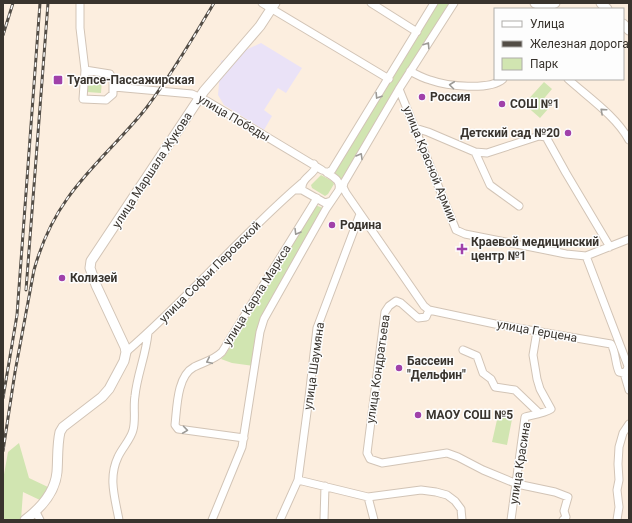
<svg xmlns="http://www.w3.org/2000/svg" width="632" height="523" viewBox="0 0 632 523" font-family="Roboto,sans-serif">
	<rect width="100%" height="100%" fill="#fceedf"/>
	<path fill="#eae2f7" d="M261,43l41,25 -16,25 -8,-5 -14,22 8,6 -8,14 -40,-25 -6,-10 3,-34z"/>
	<path fill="#d1e5b1" d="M437,3h15l-109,178 -11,-7z
		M88,78l14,1 -1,14 -14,-1z
		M544,82l8,7 -11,13 7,7 -8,9 -16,-14z
		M321,175l11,6 2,3 -6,10 -3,2 -13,-8 -1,-3z
		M315,205l8,3 -59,110 -10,48 -22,-3 -11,-4 4,-4 8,-12 60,-99z
		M499,411l14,3 -6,31 -15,-3z
		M19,443l10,35 21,10 -8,13 -19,-9 -2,28h-18v-40l5,-28z"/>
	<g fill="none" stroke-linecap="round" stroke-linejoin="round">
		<g stroke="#d2c4b6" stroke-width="9">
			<path id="minor" d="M80,3v25l5,42 -2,29 23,1 7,-6v-14l-3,-6 -25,-4
				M262,3l127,76
				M371,3l46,29
				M410,71c7,4 13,7 20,9 17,6 59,11 73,-1
				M568,79c20,18 48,37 61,61
				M114,87l78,7 15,7 115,69
				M399,89l57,141 9,4 101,20 20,2 43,-17
				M415,128l13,4 47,20 15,33 29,21
				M475,152l12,1 52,-17 7,1 20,36 44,74
				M326,172c7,5 15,8 13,17
				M327,173l5,-3 102,-167
				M344,183l-1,4 3,6 78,113 5,4 66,14 116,20c5,8 4,19 8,28l5,1
				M302,187c0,-9 11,-12 14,-20l-2,-3
				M294,190h8l23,13 6,-2
				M586,256l42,110 -1,4 -3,3 5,17
				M429,310l-3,7 -8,1 -17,-15 -5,-2 -7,5 -4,6 -16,125 -2,16 3,6 12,4 65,-10 11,4 25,13 34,14 38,8 13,5 -4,14 2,6 -3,3
				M463,350l14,6 6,17 8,6 4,8 20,3 24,23
				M126,352c62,-53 114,-116 176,-169
				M244,438l-66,-9 -3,-4c2,-18 2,-49 19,-58 10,-5 20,-7 28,-15l95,-154
				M298,480l70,17 53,-7 15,2 11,3 8,6 6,8 1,11
				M368,497l6,23
				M36,512l4,8
				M119,520c-4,-22 -11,-42 -1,-63 4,-9 13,-18 15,-27 3,-10 0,-23 2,-34 2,-21 11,-41 13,-63
				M212,520l30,-73 18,-115 4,-13 62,-110 19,-28 54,-92 55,-86
				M280,520l18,-40 11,-83 8,-69 43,-114
				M324,520l1,-34
				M511,520l14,-103c8,-2 20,-4 26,-8l-11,-20 -3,-10 -4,-24 4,-24
				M617,520l2,-13 -2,-17 2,-10 -1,-16 1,-17 4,-14 6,-9"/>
		</g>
		<g stroke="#d2c4b6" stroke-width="11">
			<path id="major" d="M535,3c8,4 12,4 20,0
				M601,3l6,6
				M623,24l6,6
				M25,520c16,-12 30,-27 32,-48 1,-13 0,-27 3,-40l3,-5 39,-30 7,-8 15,-28 2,-9 -1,-5 -29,-62 -6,-17 1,-7 113,-170 56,-65 15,-23"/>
		</g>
		<use href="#minor" stroke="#fff" stroke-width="7"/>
		<use href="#major" stroke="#fff" stroke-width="9"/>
		<g stroke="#534d46" stroke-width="3">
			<path id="rail" d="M3,35l10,-32
				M26,290l22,-287
				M3,398l14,-83 23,-312
				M3,451l12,-79 19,-102c7,-25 18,-50 33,-71 23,-33 55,-60 80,-92 25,-33 46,-69 67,-104"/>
		</g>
		<use href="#rail" stroke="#fdfdfd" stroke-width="1.5" stroke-dasharray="4.5" stroke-linecap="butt"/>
	</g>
	<defs><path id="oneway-chevron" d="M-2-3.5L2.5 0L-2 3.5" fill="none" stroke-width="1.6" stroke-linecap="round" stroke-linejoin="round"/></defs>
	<g stroke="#9c9a96">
		<use href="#oneway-chevron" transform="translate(427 45) rotate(-57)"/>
		<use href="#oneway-chevron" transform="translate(452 85) rotate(-173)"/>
		<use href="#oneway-chevron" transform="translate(378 96) rotate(122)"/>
		<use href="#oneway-chevron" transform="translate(603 111) rotate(-138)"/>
		<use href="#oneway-chevron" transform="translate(360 156) rotate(-60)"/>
		<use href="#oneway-chevron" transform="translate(297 232) rotate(121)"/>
		<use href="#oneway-chevron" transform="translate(209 361) rotate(155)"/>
		<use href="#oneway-chevron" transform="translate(185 430) rotate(8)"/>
	</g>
	<g fill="#a041aa" stroke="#fdfdfd" stroke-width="1.5">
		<rect x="53" y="75" width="10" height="10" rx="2"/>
		<circle cx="422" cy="97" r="4"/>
		<circle cx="502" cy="104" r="4"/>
		<circle cx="568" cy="133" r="4"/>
		<circle cx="332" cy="225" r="4"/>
		<path d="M460 243h4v4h4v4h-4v4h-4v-4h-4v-4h4z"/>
		<circle cx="62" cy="278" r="4"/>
		<circle cx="399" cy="368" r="4"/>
		<circle cx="418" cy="415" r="4"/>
	</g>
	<g text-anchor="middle" stroke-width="3" stroke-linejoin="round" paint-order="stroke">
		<g font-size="12" font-weight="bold" fill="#39342e" stroke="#fdfdfd" text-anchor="start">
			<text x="67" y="84">Туапсе-Пассажирская</text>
			<text x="430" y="101">Россия</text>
			<text x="510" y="108">СОШ №1</text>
			<text x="560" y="137" text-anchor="end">Детский сад №20</text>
			<text x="340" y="229">Родина</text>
			<text x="471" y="246">Краевой медицинский<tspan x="471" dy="14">центр №1</tspan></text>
			<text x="70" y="282">Колизей</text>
			<text x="407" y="365">Бассеин<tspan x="407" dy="14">"Дельфин"</tspan></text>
			<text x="426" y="419">МАОУ СОШ №5</text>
		</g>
		<g font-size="12" fill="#39342e" stroke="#fdfdfd">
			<text transform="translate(234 118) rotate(30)" y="4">улица Победы</text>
			<text transform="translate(430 164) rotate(68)" y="4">улица Красной Армии</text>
			<text transform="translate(152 170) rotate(-57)" y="4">улица Маршала Жукова</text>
			<text transform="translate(210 272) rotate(-45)" y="4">улица Софьи Перовской</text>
			<text transform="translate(257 295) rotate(-58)" y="4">улица Карла Маркса</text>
			<text transform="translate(537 331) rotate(10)" y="4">улица Герцена</text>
			<text transform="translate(314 366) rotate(-82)" y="4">улица Шаумяна</text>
			<text transform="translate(378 369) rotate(-82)" y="4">улица Кондратьева</text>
			<text transform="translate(520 463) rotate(-81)" y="4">улица Красина</text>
		</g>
	</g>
	<rect width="632" height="523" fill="none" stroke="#39342e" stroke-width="8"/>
	<rect x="494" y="8" width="130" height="72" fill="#fdfdfd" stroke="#afadaa"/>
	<rect x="502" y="21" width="20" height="6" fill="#ffffff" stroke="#afadaa"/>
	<text x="530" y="28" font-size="12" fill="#39342e">Улица</text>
	<rect x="502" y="41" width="20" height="6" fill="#534d46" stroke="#afadaa"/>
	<text x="530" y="48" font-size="12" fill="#39342e">Железная дорога</text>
	<rect x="502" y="58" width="20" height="12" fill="#d1e5b1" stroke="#afadaa"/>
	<text x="530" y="68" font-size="12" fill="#39342e">Парк</text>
</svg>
